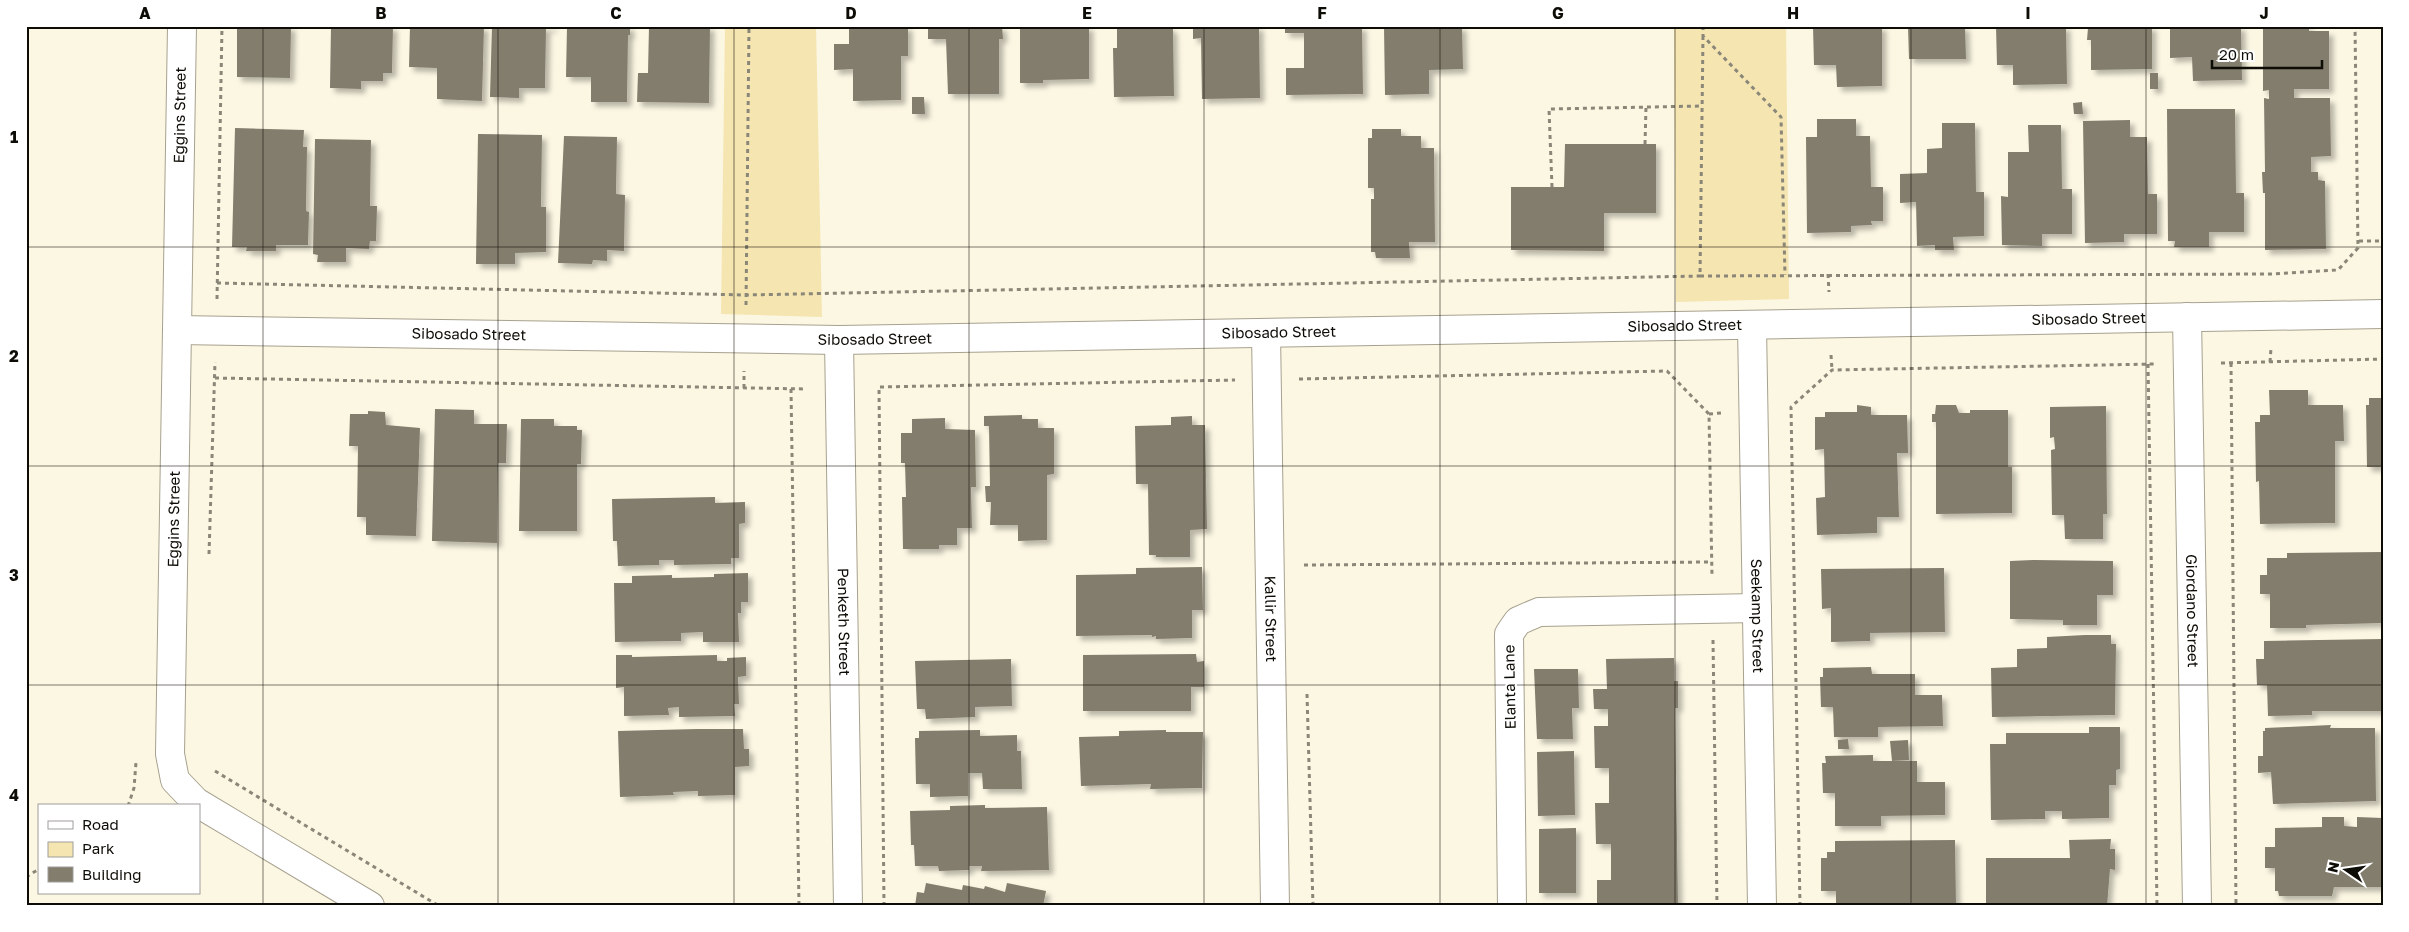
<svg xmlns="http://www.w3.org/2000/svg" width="2409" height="932" viewBox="0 0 2409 932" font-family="'Golos Text',sans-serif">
	<defs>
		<filter id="shadow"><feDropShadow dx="4.5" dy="4.5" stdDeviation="2.5" flood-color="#0004"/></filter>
	</defs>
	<rect width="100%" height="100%" fill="#fcf7e3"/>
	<path fill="#f5e5b1" d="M725,26h91l6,291 -101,-3z
		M1674,26h112l3,273 -113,3z"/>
	<path fill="#827d6c" filter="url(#shadow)" d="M237,26h54l-1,52 -53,-1z
		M331,26h62l-1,47h-9v8h-22v8l-31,-1z
		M410,26h74l-2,75 -45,-2v-31l-28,-1z
		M492,26h61v2h-7l-1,60h-26v10l-29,-1z
		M567,26h63v9h-2l-1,67h-36v-25h-25z
		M649,26h61l-1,77 -72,-1 1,-29h10z
		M849,26h59v30h-7v44l-48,1v-32l-19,1v-26h15z
		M928,26h74l1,13h-4v55h-51l-2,-55h-18z
		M1020,26h69v53l-46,1v3h-23z
		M1117,26h53v3h3l1,67 -60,1 -1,-49h4z
		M1193,26h66l1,72 -58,1 -1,-61 -8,1z
		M1285,26h77l1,68 -77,1v-27h18v-35h-19z
		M1384,26h78l1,43 -34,1v24l-44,1z
		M1813,26h69v60l-45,1 -1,-22h-22z
		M1908,26h57l1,33h-57z
		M1996,26h70l1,58 -54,1v-20h-16z
		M2091,26h61v43l-61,1v-30h-4l1,-12z
		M2170,26h71l1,54 -49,1 -1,-24 -22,1z
		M2263,26h46v5h20v58h-35v9h36l1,58 -20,1v15h7v8l7,1 1,68 -61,1v-57h-2l-1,-21h3l-1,-74 5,1v-9l-6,1z
		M2150,73h8v16h-8z
		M912,97h12l1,17h-13z
		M2082,102l1,12h-9l-1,-11z
		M2167,109h68l1,84h8v39h-35v15h-35l1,-6h-7z
		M1817,119h39v17h14l1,51h12v34h-12l1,4 -21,1v6l-44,1 -1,-96h11z
		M2130,120v17h17l1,57h9v40h-33v8l-39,1 -2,-122z
		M1942,123h33l1,69h8v44l-31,1 1,13h-19v-5l-18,1 -1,-44 -16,1v-29l27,-1v-24l15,-1z
		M2028,125h33l1,64h10v45h-30v12l-40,-1 -1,-49 7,1v-45h21z
		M235,128l69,2 -1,17h4l-1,64 3,1 -1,33h-32v6h-30l1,-4h-15z
		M1372,129h29v7h20v12h13l1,94h-26l1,16h-34l-1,-6h-4v-53h3v-11h-6v-50h4z
		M478,134l64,1 -1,72h5v45l-31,1v11h-39z
		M564,136l53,1 -1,57 9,1 -1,56 -17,-1v11l-14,-1 -1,4 -34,-1z
		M315,139l56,1 -1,66h7l-1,35h-6l-1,8 -23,-1v14h-29l1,-7 -5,-1z
		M1565,144h91v69h-52v38l-93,-1v-63h53z
		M2269,390h39v15h35l1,36h-9v82l-75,1 -1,-43 -3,1 -1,-60h5v-7h10z
		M2369,398h14v69h-16l-1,-62h3z
		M1857,405l14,2v8h36l1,38h-11l2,64h-22v16l-60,2 -1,-37 9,-1 -1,-48 -9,1v-33h10v-5h32z
		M1936,405h20l3,8h11v-3h38v57h4v46l-76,1v-92h-4v-8h3z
		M2106,406l1,108h-4v25h-38l-1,-24h-12l-1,-65 4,-1 -1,-12 -4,1v-31z
		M435,409l39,1v14h33l-1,39h-8l-1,80 -65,-2z
		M368,411l17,1 1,13 34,3 -4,108 -50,-1v-18h-9l1,-71h-9l1,-32h18z
		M1022,415v4h16v9h16v46l-7,1v65l-29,1v-16h-28l1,-23h-5l-1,-16h5l-1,-60h-5v-10z
		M1192,416v9h13l2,104 -17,1v27h-34v-2h-7l-1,-71h-12l-1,-58 36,-1v-8z
		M945,418v11l30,1 1,57h-5l1,41h-15v17h-18v4h-36l-1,-52h4l-1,-34h-4v-30h11v-14z
		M521,419h33v7h23v4h5l-1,34h-4v67h-58z
		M715,497v6l30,-1v21l-6,1v34h-8v6l-57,1v-5h-15v5l-41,1 -1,-25h-4l-1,-42z
		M2383,552v71l-77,2v3h-36v-34h-10v-19h7v-17h20v-5z
		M2033,560l80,1v34h-16v30h-34v-5l-53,-1v-58z
		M1202,567l1,43h-11v28l-36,1v-3l-4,1v-2l-76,1v-61l60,-1v-6z
		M1944,568l1,64 -75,1v8l-39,1v-34l-9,1 -1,-40z
		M748,573v29h-7v11h-3l1,29h-36v-10l-22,1v8l-66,1 -1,-59h18v-7l40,-1v3l42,-1v-3z
		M2085,635h26v9h5l-1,71 -123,2 -1,-49 26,-1v-18l30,-1v-11z
		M2383,639v72h-71v4l-44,1 -1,-31h-10l-1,-26h8v-18z
		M1196,654l1,8 7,-1v26h-13v24h-108v-56z
		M616,655h16v2l85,-2v6h10v-3l19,-1v19l-8,1 1,27h-5l1,12 -56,1v-10l-11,1 1,7 -45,1v-29l-8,1z
		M1674,658v23h4v27h-3l3,198h-81v-26h14v-36h-15l-1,-41h14v-35h-14l-1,-42h14v-17h-14l-1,-20h14l-1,-30z
		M1011,659l1,47 -37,1v10l-49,2 -1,-10h-8l-2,-48z
		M1871,667l1,7h43v21h27l1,31 -65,1v10h-44l-1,-30h-12l-1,-30h3v-9z
		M1534,669h44l1,39h-7l1,31h-36z
		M2331,725l-1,3h45l1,73 -103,3 -2,-32 -13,1v-17h5v-25h2v-3z
		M2089,727h31v42l-4,1v15h-7v33l-47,1v-8h-17v8l-54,1 -1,-76h16v-11h83z
		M697,729h46l1,20h5v17l-14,1v28l-37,1v-5l-25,1 1,3 -54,2 -2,-66z
		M980,730v6l37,-1v16h4l1,38h-39l-1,-16h-14v23l-38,1v-13h-14l-1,-46h4v-7z
		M1166,730v2h37l-1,56 -52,1 1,-5 -70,2 -2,-49 40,-1v-5z
		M1848,739l1,10h-11v-9z
		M1908,740l1,20 -17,1 -2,-20z
		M1574,751l1,64 -37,1 -1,-64z
		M1873,755v6h44v21h28v33l-64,1v10h-46v-33h-12l-1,-30h4l-1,-7z
		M985,805v3l62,-1 2,63 -68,1 1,-5h-13v4l-30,1 -1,-5h-23l-1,-21h-3l-1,-34 40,-1v-4z
		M2322,817h22v9l13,1v-10l25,1 -1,69h-47l-2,9h-53l-1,-5h-3v-23h-10v-21h10v-19l47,-1z
		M1576,828v65h-37v-64z
		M2111,839l-1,10h5v21l-5,-1 -3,37h-121v-48h84l-1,-18z
		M1955,840l1,66h-120v-15h-15v-33h6v-6h8v-11z
		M926,883l36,7 1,-5 21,4 1,-3 20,6 2,-9 39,8 -3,15h-128l2,-14 7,1z"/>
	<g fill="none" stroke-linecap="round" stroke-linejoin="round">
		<g stroke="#a7a18f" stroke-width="30">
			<g id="minor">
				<path d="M182,26l-12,728 5,26 21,22 174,104"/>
				<path id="s1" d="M2187,317l10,589"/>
				<path id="s2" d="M1752,326l10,580"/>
				<path id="s3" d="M177,330l662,10 1544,-26"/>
				<path id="s4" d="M1266,333l9,573"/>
				<path id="s5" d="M839,340l9,566"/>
				<path d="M1512,906l-3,-272 9,-13 21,-9 218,-4"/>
			</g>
		</g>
		<path stroke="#8a8779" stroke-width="3" stroke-dasharray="4 4" stroke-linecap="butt" d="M1703,26v10l78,81 4,158
			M1703,36l-3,240 571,-2 67,-4 20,-22 -3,-222
			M1645,144l1,-37
			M1552,187l-3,-78 153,-3
			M2359,241h24
			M1828,274l1,18
			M217,283l529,12 954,-19
			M217,299l5,-273
			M746,305l3,-279
			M1831,355l1,15
			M2270,362l1,-14
			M2221,363l162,-4
			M2231,363l5,543
			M2148,364l9,542
			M215,378l591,11
			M1299,379l368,-8 42,43 3,162
			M744,388v-17
			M791,389l8,517
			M1709,414l12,-1
			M209,554l6,-192
			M1304,565l407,-3
			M1713,640l4,266
			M1307,694l6,212
			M215,771l224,135
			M128,806l6,-18 2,-26
			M26,877l13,-8
			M884,906l-5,-519 356,-7
			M1800,906l-9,-499 41,-37 323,-6"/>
		<use href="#minor" stroke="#fff" stroke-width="28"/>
	</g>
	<path fill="none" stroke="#0e0c06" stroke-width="1" stroke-opacity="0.55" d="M263,26v880M498,26v880M734,26v880M969,26v880M1204,26v880M1440,26v880M1675,26v880M1911,26v880M2146,26v880M26,247h2357M26,466h2357M26,685h2357"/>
	<g text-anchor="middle" stroke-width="4" stroke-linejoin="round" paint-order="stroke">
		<g font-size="15" fill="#0e0c06" stroke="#fff">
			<text transform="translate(180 115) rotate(-89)" y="5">Eggins Street</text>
			<text dy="5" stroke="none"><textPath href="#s3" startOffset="1912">Sibosado Street</textPath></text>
			<text dy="5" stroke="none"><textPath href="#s3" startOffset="1508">Sibosado Street</textPath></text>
			<text dy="5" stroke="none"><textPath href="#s3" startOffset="1102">Sibosado Street</textPath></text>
			<text dy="5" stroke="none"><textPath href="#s3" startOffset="292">Sibosado Street</textPath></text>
			<text dy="5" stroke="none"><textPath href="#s3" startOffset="698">Sibosado Street</textPath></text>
			<text transform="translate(174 519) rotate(-89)" y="5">Eggins Street</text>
			<text dy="5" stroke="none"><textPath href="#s1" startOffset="294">Giordano Street</textPath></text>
			<text dy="5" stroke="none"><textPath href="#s2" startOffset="290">Seekamp Street</textPath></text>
			<text dy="5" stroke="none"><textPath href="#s4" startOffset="286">Kallir Street</textPath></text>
			<text dy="5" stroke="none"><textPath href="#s5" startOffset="282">Penketh Street</textPath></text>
			<text transform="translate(1510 687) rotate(-91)" y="5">Elanta Lane</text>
		</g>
	</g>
	<rect width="2409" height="932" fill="none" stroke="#ffffff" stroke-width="55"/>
	<rect x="38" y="804" width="162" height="90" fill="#ffffff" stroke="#9f9e9b"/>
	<rect x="48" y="821" width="25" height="8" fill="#ffffff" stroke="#9f9e9b"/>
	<text x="82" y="830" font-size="15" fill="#0e0c06">Road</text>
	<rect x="48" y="842" width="25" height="15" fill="#f5e5b1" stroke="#9f9e9b"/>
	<text x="82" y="854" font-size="15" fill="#0e0c06">Park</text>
	<rect x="48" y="867" width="25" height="15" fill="#827d6c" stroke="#9f9e9b"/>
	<text x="82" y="880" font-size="15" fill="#0e0c06">Building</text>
	<g transform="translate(2346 870) rotate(283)" stroke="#ffffff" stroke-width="4" paint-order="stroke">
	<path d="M0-4L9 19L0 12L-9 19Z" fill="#0e0c06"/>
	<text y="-8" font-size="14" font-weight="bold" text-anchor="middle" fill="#0e0c06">N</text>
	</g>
	<path d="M2212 60v8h110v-8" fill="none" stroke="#0e0c06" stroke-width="2.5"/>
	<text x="2219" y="60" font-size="15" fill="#0e0c06" stroke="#ffffff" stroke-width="4" paint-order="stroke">20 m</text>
	<rect x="28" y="28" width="2354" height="876" fill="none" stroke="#0e0c06" stroke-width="2"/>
	<g font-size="16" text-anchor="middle" font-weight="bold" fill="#0e0c06">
		<text x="145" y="19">A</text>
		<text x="381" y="19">B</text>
		<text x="616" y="19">C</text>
		<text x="851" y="19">D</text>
		<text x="1087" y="19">E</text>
		<text x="1322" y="19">F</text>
		<text x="1558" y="19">G</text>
		<text x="1793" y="19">H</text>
		<text x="2028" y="19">I</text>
		<text x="2264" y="19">J</text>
		<text x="14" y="143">1</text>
		<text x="14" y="362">2</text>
		<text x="14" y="581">3</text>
		<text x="14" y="801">4</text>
	</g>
</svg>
